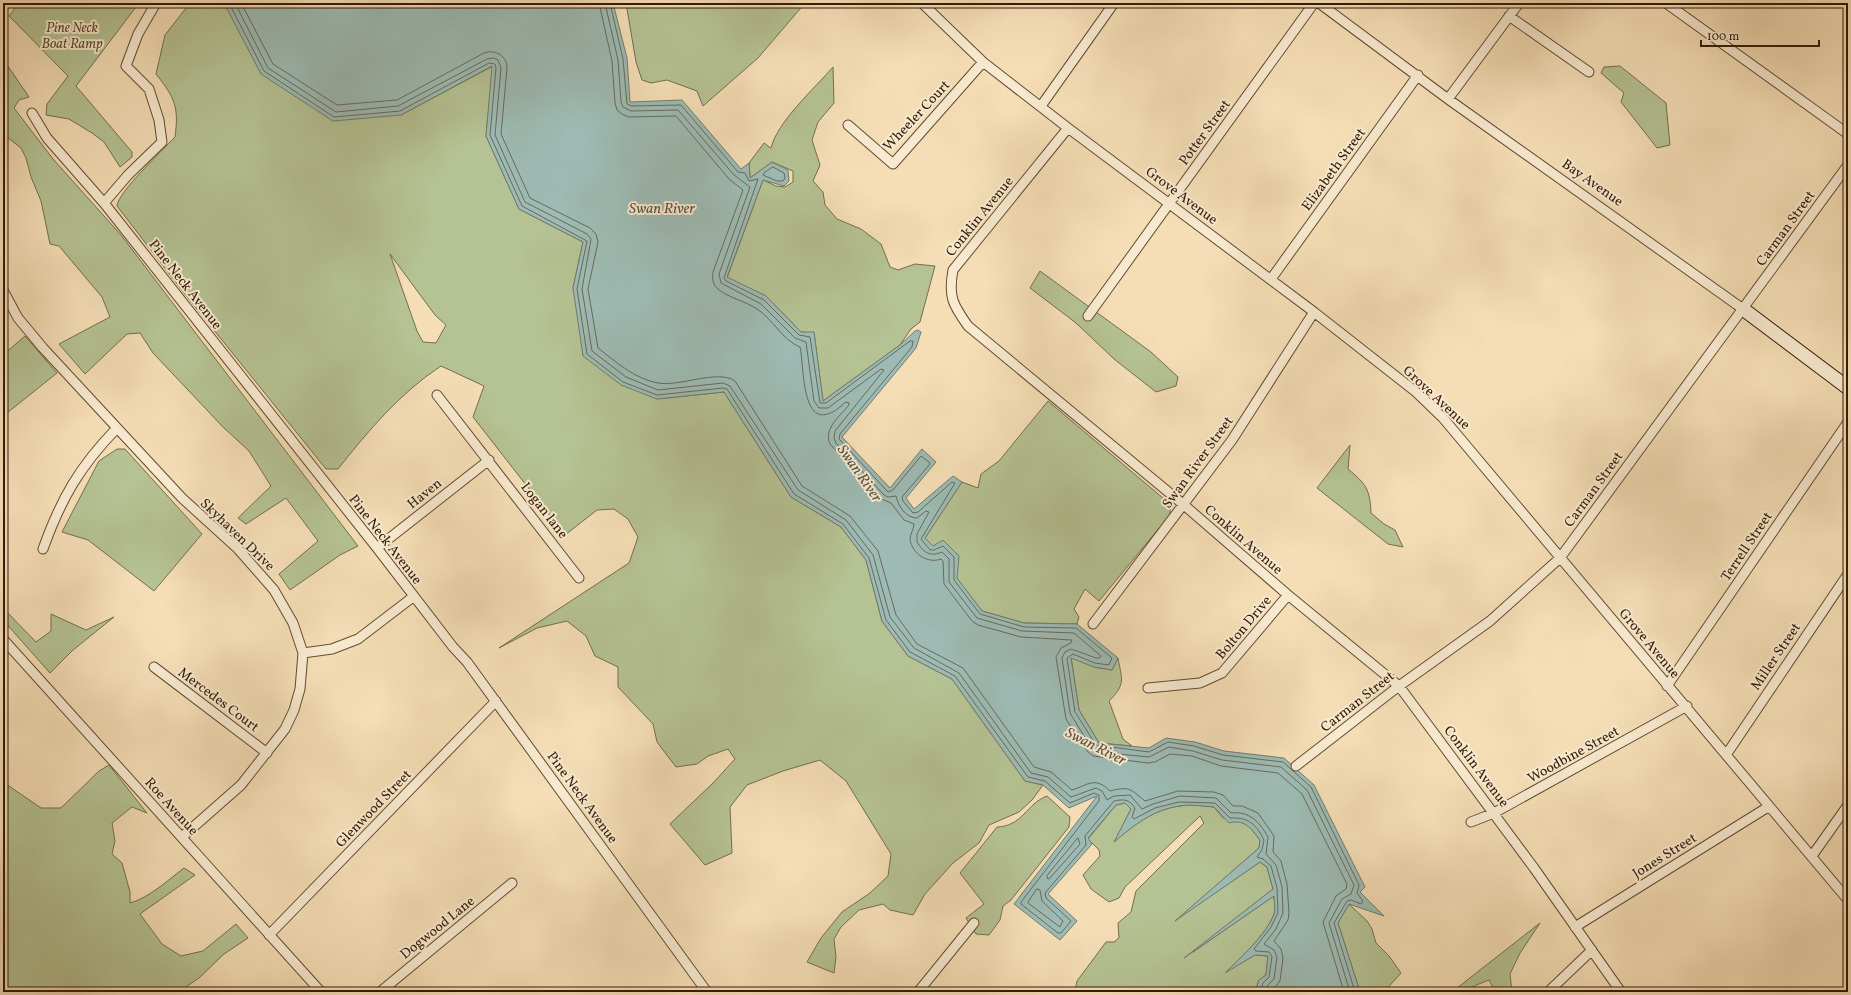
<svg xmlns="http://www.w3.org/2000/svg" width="1851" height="995" viewBox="0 0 1851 995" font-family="Vollkorn,serif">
	<rect width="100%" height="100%" fill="#f5deb6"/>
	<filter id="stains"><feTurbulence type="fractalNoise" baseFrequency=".005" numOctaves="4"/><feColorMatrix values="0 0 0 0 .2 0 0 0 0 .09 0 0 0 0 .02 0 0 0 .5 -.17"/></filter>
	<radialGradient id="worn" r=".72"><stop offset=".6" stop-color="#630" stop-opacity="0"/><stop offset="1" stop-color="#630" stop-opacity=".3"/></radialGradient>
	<path fill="#b5c293" stroke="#746e4c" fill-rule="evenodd" d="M19,3h120l-63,83 56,66v5l-12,10 -16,-25 -12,-9 -23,-14 -23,-4 1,-11 21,-28 -59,-60z
		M190,3h34l177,112 92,-49 -7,70 33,73 64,33 -10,46 84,111 67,-7 67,105 50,30 25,33 16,61 26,35 44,23 73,102 18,4 -11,15 -13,12 -30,13 -10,18 -26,20 -28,31 -12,21 -23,-5 -7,-6 -24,6 -18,17 -7,12 2,18 -2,16 -27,-11 14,-24 21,-26 28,-19 18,-17 3,-22 -45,-73 -26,-21 -37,11 -36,14 -17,22 2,46 -27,12 -35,-41 43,-41 22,-24 -7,-10 -20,7 -11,8 -21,3 -19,-25 -4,-18 -35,-37v-20l-23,-11 -9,-20 -19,-15 -30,7 -38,20 130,-85 9,-26 -10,-18 -14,-10 -17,1 -32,25 -92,-118 11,-31 -43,-20c-41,27 -73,65 -103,103h-12l-142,-176 -67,-87c1,-14 46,-56 58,-69 4,-30 0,-39 -19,-63l9,-39zM390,254l45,61 11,10 -10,18 -13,-1 -6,-11z
		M626,3h179l-47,55 -55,48 -6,-15 -30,-11 -16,3 -9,-3 -6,-18z
		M3,59l26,38 -10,3 -5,8 39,51 68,76 237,311 -18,9 -50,35 -11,-16 39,-33 -32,-43 -40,26 -8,-6 33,-32 -22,-35 -26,-24 -70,-74 -13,-20 -13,1 -42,40 -26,-30 51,-27 -8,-20 -43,-51 -9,-2 -9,-43 -10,-24 -5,-19 -5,-10 -18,-14z
		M1620,66l46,37 4,42 -13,3 -36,-46 3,-9 -23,-20 3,-6z
		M833,67l1,36 -16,19 -6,18 8,25 -7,16 10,11 2,13 12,14 24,10 20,15 9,23 8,3 17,-6 20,2 -15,56 -9,7 -11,16 -77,56 -9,-68 -13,-1 -35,-36 -39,-18 36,-98 13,6 9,1 8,-5v-11l-21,-9 -22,16 -1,-15 15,-20 7,5c6,-26 44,-60 62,-81z
		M1040,271l111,81 27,25 -2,9 -20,6 -42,-33 -38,-36 -46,-35z
		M25,336l32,37 -50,40 -4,7v-65z
		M1048,401l122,103v11l-71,86 -14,-12 -11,20 5,8 -2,7 -53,-1 -42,-12 -57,-73 37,-56 16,6 3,-14 18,-13z
		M1350,445l-2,24c18,15 22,20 23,44l13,11 11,6 8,17 -15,-3 -71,-56z
		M117,449h8l77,85 -48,57 -66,-51 -26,-8 37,-71z
		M3,608l33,34 15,-11v-17l35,16 28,-13 -41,33 -23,23 -47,-53z
		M1071,657l23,10 18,3 6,-12c4,22 8,26 -9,43l14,38 9,7 -33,-3 -20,-33z
		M109,765l38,48 -15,-6 -20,16 3,18 -3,13 10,9 8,29v11c19,-5 38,-23 54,-35l11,7 -55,39 22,30 19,12 22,-5 33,-27 12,14 -24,16 -25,24 -12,8 3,6h-187v-210l38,26h20l38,-37z
		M1047,796l23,21 -1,10 -58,73 -8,6 -3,14 -11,15 -13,-1 -10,-16 18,-14 -24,-31 37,-46c26,-1 29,-23 50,-31z
		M1125,803l6,6 -16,32c19,-16 39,-32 65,-35 10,-2 23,0 34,1l9,11 15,3 11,5 11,14 -1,8 -79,69 80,-55 7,5 6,22 -80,63 81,-56c0,5 2,13 0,18 -6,18 -33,44 -47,57l28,-16 13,1 -2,19 -7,5 -4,12h-180l2,-11 29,-39h8l5,-4 -1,-15 13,-11 5,-21 68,-68 -4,-7 -75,71 -6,11 -10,4 -18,-13 -8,-14 17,-19 -1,-6 -11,-11 28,-34z
		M1349,904l18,17 5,8 4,14 13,13 12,17 -17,19h-24l-22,-69z
		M1540,923l-20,30 -10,21 2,18h-17l-6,-12c-12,4 -24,12 -37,12z"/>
	<path fill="#9dbbb4" stroke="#737b6e" d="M224,3h389l14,55 3,44 52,-2 59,69 8,-6 1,15 22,-16 16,8 1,11 -5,5 -21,-6 -36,97 39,19 35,36h13l9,69 77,-56 15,-14 3,-1 3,2 -5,16 -74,89 48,51 32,-39 14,13 -30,36 8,11 39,-33 9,6 -37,56 8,8 10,-6 16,16 -2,22 25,33 42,12 53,1 41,34 -6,12 -18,-3 -23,-9 8,52 20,33 50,5 17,-10 29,4 29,9 60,7 30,27 51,102 -5,5 24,24 -35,-12 -11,19 22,69h-105l4,-12 7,-5 2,-19 -13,-1 -30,18c16,-16 40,-37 49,-58 2,-5 0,-14 0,-19l-90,62 89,-69 -6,-22 -7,-5 -85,59 84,-73 1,-8c-9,-12 -15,-21 -31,-17l-15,-16c-11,-1 -24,-3 -35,-1 -26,4 -45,19 -65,36l17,-33 -6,-6 -9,2 -28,33 4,6 -44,50 29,27 -17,19 -46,-36 83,-108 -28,12 -26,-23 -18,-4 -73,-102 -44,-23 -26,-35 -16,-61 -25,-33 -50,-30 -67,-105 -67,7 -36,-14 -38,-29 -10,-68 10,-46 -64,-33 -33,-73 6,-70 -91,49 -68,6 -72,-47z"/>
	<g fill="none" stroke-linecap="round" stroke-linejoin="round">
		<path stroke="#686a5c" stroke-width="1" d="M229,3l35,68 70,46 66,-6 89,-48 6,1 1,4 -6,67 32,71 65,35 -10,48 10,65 36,28 34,13 66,-7 4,1 67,105 49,30 26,34 17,62 24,32 45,24 73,101 17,4 25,22 24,-10 5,2v6l-78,101v2l37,29h3l10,-12 -25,-23 -1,-5 41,-48 -1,-9 29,-35c10,-2 15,-2 21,7l-3,9 2,2 21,-11 24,-6 36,1 15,15c18,-1 26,6 34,22l-2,10 -5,7 6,2 8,7 6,22 1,25 -7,14 -17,22 2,2 13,1 3,4 -3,21 -6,6 -3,9
			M235,3l33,65 68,44 62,-6 89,-47 6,-1 5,2 3,8 -6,67 30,67 62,32 4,5 -9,50 10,62 34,26 32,13 65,-7 7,3 68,104 48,30 27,35 17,62 24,31 45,25 72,100 17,4 23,20 25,-9 6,3 5,9 7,-4 16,-1 12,14 11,-5 27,-8 36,2 15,15c18,-2 28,8 37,24l-2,17 10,11 6,22 1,26 -7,16 -12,15 10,6 3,7 -3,22 -7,7 -2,6
			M241,3l32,61 64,41 60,-5 87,-47c12,-4 23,3 23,15l-6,66 29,64 60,30 6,6 2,8 -10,47 10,59c18,14 37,31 60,35 21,4 60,-14 77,-2l67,105 48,30 28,35 18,64 21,29 46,24 71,99 17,5 21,18c16,-5 23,-14 38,1 20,-5 20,-2 35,10l33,-10 36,1 9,3 10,11h9l16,7 16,23 -1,16 8,9 6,23 2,29 -1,7 -14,21 7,8 2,9 -3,23 -9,11
			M599,3l13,58 3,42 2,7 5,4 7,3 47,-1 53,63 14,11 -30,82c-1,7 0,13 5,17 11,9 27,12 39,20 16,10 25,31 43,38 4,16 1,76 28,67 7,-2 13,-8 18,-12l3,1v2c-9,11 -26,24 -19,39l49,54 12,5 13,17 10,4c0,5 -4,10 -4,15 2,15 18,25 31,20l2,2 1,23 28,37 6,4 43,12 51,3 -1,3 -10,5 -5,9 10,62 21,32 6,5 55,7 7,-1 15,-8 22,2 29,10 57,7 24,21 45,90 -1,5 -10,7 -13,26 21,70
			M605,3l13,57 3,42 2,5 8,4 47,-1 56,65 16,12 -31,87 2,9 40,21 34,34 11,4 8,59 5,7h9l53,-39 3,1 -49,61 -1,7 2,5 48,52 4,2 8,-1c2,10 10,22 21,22l9,-7 3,1 -12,22v8c7,11 13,15 25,10l7,7v23l28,36 45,13 52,2 27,23 -1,2h-4l-25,-9 -6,3 -3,6 8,55 22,36 6,3 51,5 20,-10 24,4 29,9 59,7 26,23 47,95 -3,9 -9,5 -13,24 21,69
			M610,3l13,56 4,45 4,2 50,-1 57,67 7,1 4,8 9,-2 -34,99 2,3 38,19 35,35 11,2 10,66h6l84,-62h3l-1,6 -72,87 -1,5 49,53 5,-2 28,-34 8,6 1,2 -28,33 1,4 10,12 5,-1 34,-30 3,1 -34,56 9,11h4l9,-4 11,11v23l26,34 44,13 52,1 36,30 -3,7 -14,-2 -22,-9 -6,4 8,54 21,33 53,7 19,-10 26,4 29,9 60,7 28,25 48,98 -2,8 6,8 -2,3 -10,-4 -4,1 -13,22 21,69
			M773,167l11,6 1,5 -2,3h-6l-14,-6 1,-2z
			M1078,838l2,6 -30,34 -2,1 -1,-3z
			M1037,889l3,1 2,11 21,20 -3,6 -32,-24z"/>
		<g stroke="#644b31" stroke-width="11">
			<path id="street" d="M922,3l61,59 85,66 246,184 102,80 27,26 405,482
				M1319,3l129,96 295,210
				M1666,3l182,131
				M1509,16l80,56
				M1448,99l71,-96
				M1041,106l73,-103
				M32,113l15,25 57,65 273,345 76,99 14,15 240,330
				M848,125l45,39 90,-102
				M1068,128l-115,142c-5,27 0,35 15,56l216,179 104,90 111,91 135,182 87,124
				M104,203l24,-28 34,-33 -3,-22 -10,-31 -23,-23 12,-32 18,-31
				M1271,279l147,-204
				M3,290l15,28 25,30 139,150 56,51 36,41 19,33 10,30 -3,36 -6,21 -9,19 -44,56 -59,52
				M1088,316l226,-313
				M437,395l142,183
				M377,548l112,-88
				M43,549c18,-50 36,-82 74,-121
				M1093,624l139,-184 82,-128
				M3,639l318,353
				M303,653l29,-4 26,-10 55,-42
				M154,667l113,86
				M1667,686l181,-264
				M1148,688l52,-5 22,-10 66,-78
				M1726,755l122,-181
				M1296,766l103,-80 91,-65 70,-63 288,-393
				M1471,822l23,-9 193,-107
				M1812,856l36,-51
				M1575,927l193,-120
				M269,935l227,-234
				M380,992l132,-109
				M918,992l56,-69
				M1548,992l44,-42"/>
		</g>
		<g stroke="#341a05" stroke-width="15">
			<path id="secondary" d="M1743,309l105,79"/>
		</g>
		<use href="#street" stroke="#f8ead0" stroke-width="9"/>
		<use href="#secondary" stroke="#f8ead0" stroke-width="13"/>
	</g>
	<g text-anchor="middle" stroke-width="4" stroke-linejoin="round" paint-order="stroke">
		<g font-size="14" font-style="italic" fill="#5b4c30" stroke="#f8ead0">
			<text x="72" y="32">Pine Neck<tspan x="72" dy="16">Boat Ramp</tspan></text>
		</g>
		<g font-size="14" fill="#341a05" stroke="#f8ead0">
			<text transform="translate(916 115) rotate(-47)" y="5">Wheeler Court</text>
			<text transform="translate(1204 132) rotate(-54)" y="5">Potter Street</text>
			<text transform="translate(1333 169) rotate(-54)" y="5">Elizabeth Street</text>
			<text transform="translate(1593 182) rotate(35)" y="5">Bay Avenue</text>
			<text transform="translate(1182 195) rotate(37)" y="5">Grove Avenue</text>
			<text transform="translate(979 216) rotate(-51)" y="5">Conklin Avenue</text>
			<text transform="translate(1785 228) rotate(-54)" y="5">Carman Street</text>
			<text transform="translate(186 284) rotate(52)" y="5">Pine Neck Avenue</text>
			<text transform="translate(1437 397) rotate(43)" y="5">Grove Avenue</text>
			<text transform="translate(1197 462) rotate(-54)" y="5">Swan River Street</text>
			<text transform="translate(1593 489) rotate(-54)" y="5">Carman Street</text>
			<text transform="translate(424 493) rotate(-39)" y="5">Haven</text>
			<text transform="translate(545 510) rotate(52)" y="5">Logan lane</text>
			<text transform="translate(238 534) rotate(44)" y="5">Skyhaven Drive</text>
			<text transform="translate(386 539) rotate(52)" y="5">Pine Neck Avenue</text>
			<text transform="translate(1244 539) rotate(41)" y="5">Conklin Avenue</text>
			<text transform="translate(1746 546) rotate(-56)" y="5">Terrell Street</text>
			<text transform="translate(1243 627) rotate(-50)" y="5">Bolton Drive</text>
			<text transform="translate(1650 643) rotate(50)" y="5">Grove Avenue</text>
			<text transform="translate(1775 656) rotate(-56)" y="5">Miller Street</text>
			<text transform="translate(219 699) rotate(37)" y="5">Mercedes Court</text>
			<text transform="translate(1357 701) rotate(-38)" y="5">Carman Street</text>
			<text transform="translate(1573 754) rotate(-29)" y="5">Woodbine Street</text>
			<text transform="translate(1477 766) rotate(53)" y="5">Conklin Avenue</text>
			<text transform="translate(583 797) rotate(54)" y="5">Pine Neck Avenue</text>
			<text transform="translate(172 806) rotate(48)" y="5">Roe Avenue</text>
			<text transform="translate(373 808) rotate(-46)" y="5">Glenwood Street</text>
			<text transform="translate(1664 855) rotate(-32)" y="5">Jones Street</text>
			<text transform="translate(437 927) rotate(-39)" y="5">Dogwood Lane</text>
		</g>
		<g font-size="15" font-style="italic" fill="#595242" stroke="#f8ead0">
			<text x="662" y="213">Swan River</text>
			<text transform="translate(860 473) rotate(55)" y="5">Swan River</text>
			<text transform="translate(1096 746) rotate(27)" y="5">Swan River</text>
		</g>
	</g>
	<rect width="1851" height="995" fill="none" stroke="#f5deb6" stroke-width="16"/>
	<rect x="4" y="4" width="1843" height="987" fill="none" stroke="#341a05" stroke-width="2"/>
	<rect x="8" y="8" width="1835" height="979" fill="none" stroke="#341a05"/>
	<path d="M1701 40v6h118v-6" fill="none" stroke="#341a05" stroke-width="2"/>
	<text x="1707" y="40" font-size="12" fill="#341a05" stroke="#f8ead0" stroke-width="3" paint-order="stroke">100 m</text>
	<rect width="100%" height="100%" filter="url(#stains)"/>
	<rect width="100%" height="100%" fill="url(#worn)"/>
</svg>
